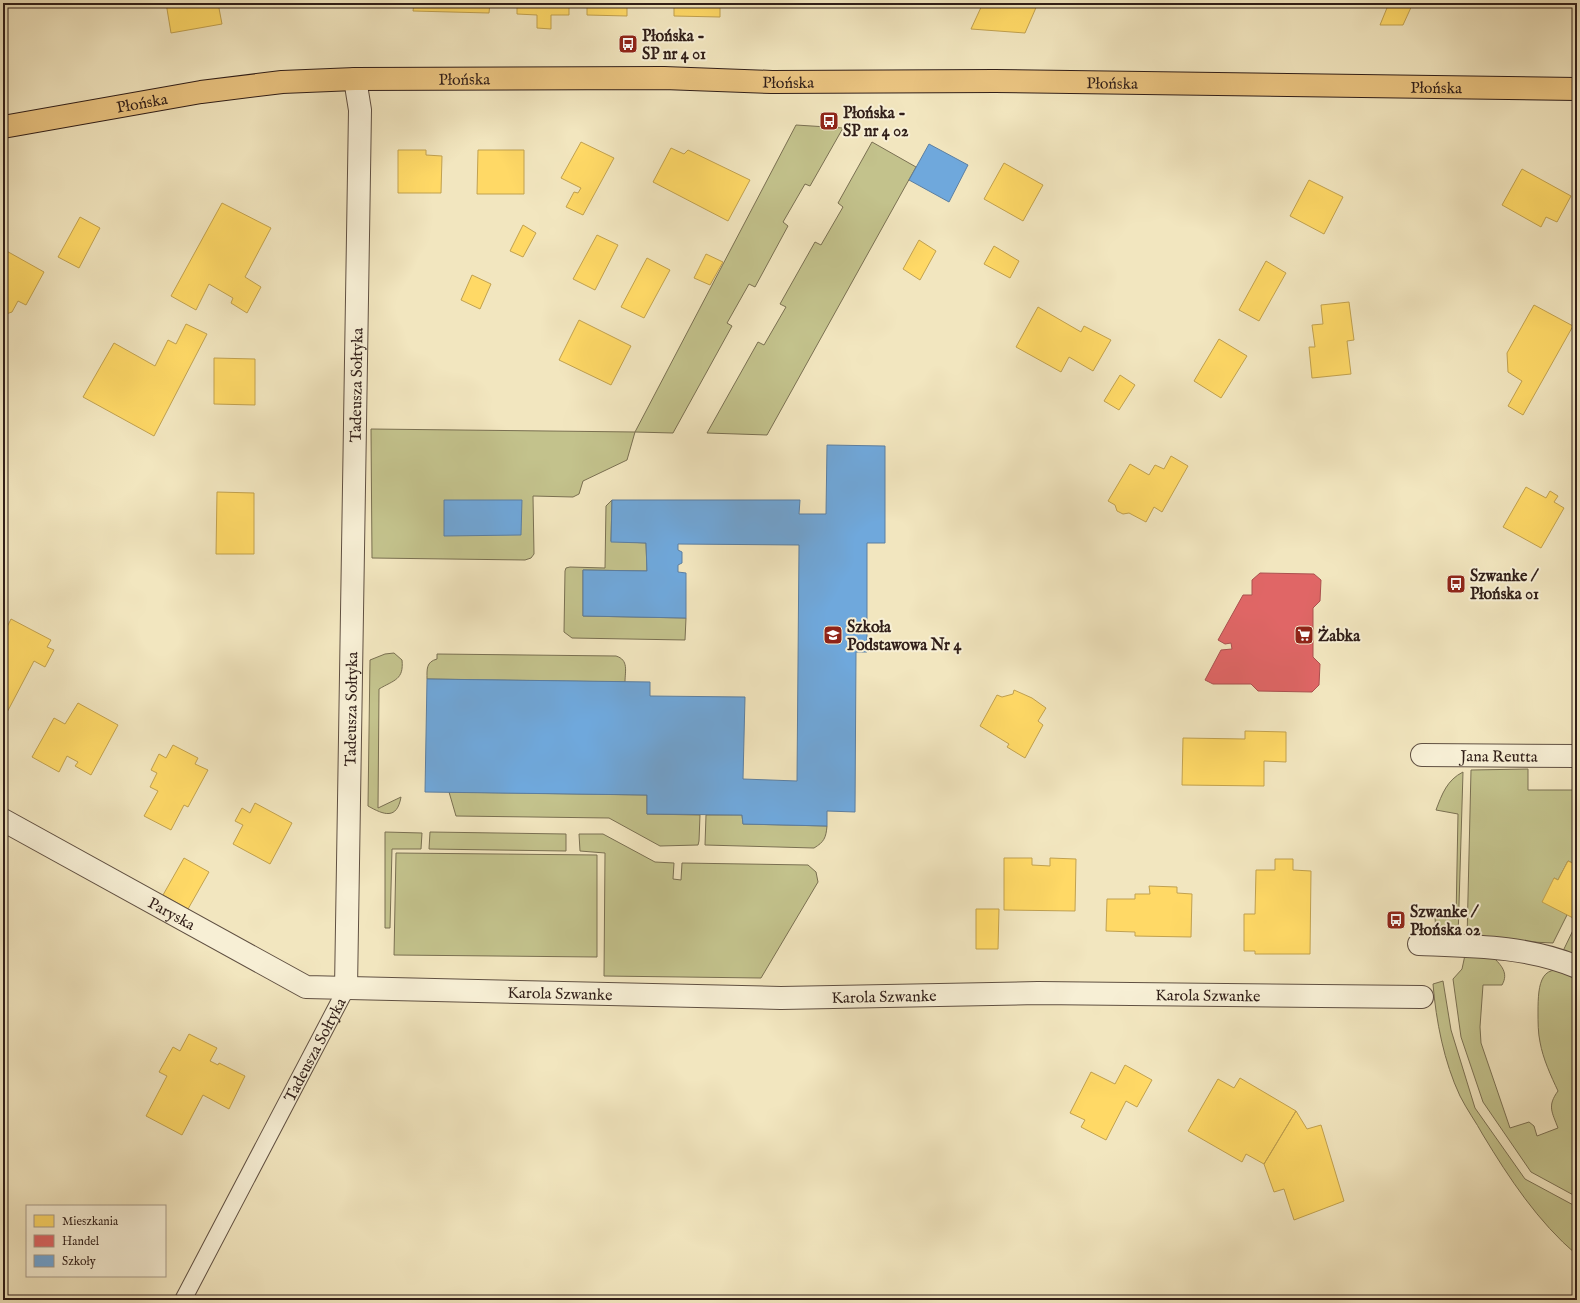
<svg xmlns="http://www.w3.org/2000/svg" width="1580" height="1303" viewBox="0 0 1580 1303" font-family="'IM FELL English',serif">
	<rect width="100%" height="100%" fill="#f2e6bf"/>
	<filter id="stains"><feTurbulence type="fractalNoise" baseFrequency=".005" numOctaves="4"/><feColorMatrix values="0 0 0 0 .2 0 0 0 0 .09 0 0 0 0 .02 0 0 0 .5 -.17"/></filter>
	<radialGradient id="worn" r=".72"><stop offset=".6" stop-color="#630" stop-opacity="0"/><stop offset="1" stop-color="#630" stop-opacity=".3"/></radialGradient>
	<path fill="#c3c28c" stroke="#7a7052" d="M796,125l47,3 -33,58 -5,-2 -22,38 5,4 -33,61 -6,-3 -22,39 5,3 -59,107 -38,-1 -8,28 -44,21 -4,13 -6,3 -40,-1 1,58 -3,4 -6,2 -153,-2 -1,-129 264,3z
		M872,142l44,25 -149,268 -60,-2 51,-91 6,3 22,-38 -6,-3 35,-62 6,3 22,-38 -5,-4z
		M612,500l-1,41 35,2 1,28 -64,-1v46l103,2 -1,22 -113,-2 -8,-6 1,-61 1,-3 4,-1 35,1 1,-62z
		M394,653l8,7c2,20 -8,20 -23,29l-1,119 23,-11c-4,23 -17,18 -33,9l2,-146 15,-6z
		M437,654l179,2c13,4 9,15 9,26l-198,-3c0,-10 -1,-17 10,-20z
		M1528,769v21h49v75l-9,-4 -10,19 -4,-2 13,37 -14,28 -86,-4 4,-169z
		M1463,772l-5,166 -22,-4 -1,-17 21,2 2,-105 -22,-4c6,-16 11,-30 27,-38z
		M449,792l198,3v19l53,1 -1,26 -1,4 -38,1 -51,-28 -153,-2z
		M706,815h36l1,9 84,2c-1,12 -3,16 -13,22l-109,-3z
		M385,832l37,1 -1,16h-29l-2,79h-5z
		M430,832l136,2v17l-137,-2z
		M579,834h24l52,28 19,1 -1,16 8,1 1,-17 126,2 8,7 2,10 -57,96 -157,-2 1,-123 -25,-2z
		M396,853l201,2v102l-203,-2z
		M1577,922v35l-14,-6z
		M1465,955l28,2c8,8 16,16 9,28h-19l-3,42 1,16 29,85 19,-6 5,4 3,10 21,-8c-6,-16 -11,-22 0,-37 -7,-15 -15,-32 -18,-49 -2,-9 -2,-20 -2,-30 0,-28 2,-54 39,-36v221l-46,-25 -48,-70 -22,-65 -8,-58 9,-10z
		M1443,981l8,49 24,78 50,71 52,28v48c-39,-33 -68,-77 -94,-120 -7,-13 -16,-25 -23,-39 -16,-34 -24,-75 -27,-112z"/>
	<path fill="#ffd966" stroke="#c1a14f" d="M166,3h52l4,21 -51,9z
		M414,3h76l-1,10 -76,-2z
		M517,3h52v12h-18v14l-14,-1v-13l-20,-1z
		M587,3h40v13l-40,-1z
		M674,3h46v14l-46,-1z
		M983,3h55l-13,30 -54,-4z
		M1389,3h24l-10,22h-23z
		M581,142l33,16 -31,57 -17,-8 8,-15 4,1 3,-5 -20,-10z
		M671,148l13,6 4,-4 62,30 -22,41 -75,-39z
		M398,150h28v5l16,1 -1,37h-43z
		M478,150h46v44h-47z
		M1004,163l39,22 -20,36 -39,-22z
		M1522,169l49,27 -14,26 -11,-5 -5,10 -39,-22z
		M1309,180l34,17 -19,37 -34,-18z
		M222,203l49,25 -26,49 16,10 -14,26 -16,-10 2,-5 -24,-14 -13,26 -25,-14z
		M80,217l20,11 -21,40 -21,-11z
		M523,225l13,8 -13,24 -13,-6z
		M597,235l21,10 -23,45 -22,-11z
		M919,240l17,11 -16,29 -17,-11z
		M994,246l25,15 -9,17 -26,-14z
		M3,249l41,23 -18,33 -8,-4 -6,11 -9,3z
		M706,254l17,8 -13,23 -16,-7z
		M647,258l23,12 -26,48 -23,-11z
		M1266,261l20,12 -27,48 -20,-11z
		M472,275l19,9 -11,25 -19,-9z
		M1349,302l5,38 -7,1 4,33 -39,4 -3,-31h6l-3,-22 11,-1 -2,-19z
		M1534,305l39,21 -50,89 -15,-9 14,-25 -14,-9 -1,-19z
		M1038,307l43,25 3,-6 27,14 -18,31 -24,-14 -8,15 -45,-25z
		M579,320l52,26 -20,39 -52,-25z
		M186,324l21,10 -53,102 -71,-39 31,-54 41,23 13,-26 8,4z
		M1219,339l28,17 -26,42 -27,-17z
		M214,358l41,1v46l-41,-1z
		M1120,375l15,10 -16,25 -15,-9z
		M1171,456l17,10 -26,46 -8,-5 -8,15 -17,-9 -6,1 -6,-3 -2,-6 -7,-4 22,-37 19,11 6,-10 9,4z
		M1526,487l20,11 4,-7 8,5 -4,6 10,6 -23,40 -38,-21z
		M217,492l37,1v61h-38z
		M11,619l40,21 -4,7 7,3 -9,17 -11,-6 -31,59v-85z
		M1014,690l18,8 14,10 -8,13 5,4 -18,33 -18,-11 2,-3 -29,-18 17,-31 5,2 11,-3z
		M78,703l40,22 -27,50 -16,-9 3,-4 -11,-6 -8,16 -27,-15 22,-39 11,6z
		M1245,731l41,1v30l-22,-1v25l-82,-1 1,-47 62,1z
		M173,745l25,13 -3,6 13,6 -20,37 -4,-2 -13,25 -27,-14 14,-25 -8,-4 7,-14 -6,-3 8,-16 7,4z
		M255,803l37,20 -22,41 -37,-20 10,-19 -8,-4 7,-13 8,5z
		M184,858l25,14 -21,37 -25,-14z
		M1004,858h28v7l18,1v-8l26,1 -1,52 -71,-1z
		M1275,859h18v11l18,1 -1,83h-55v-3h-11v-37h11l1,-44h19z
		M1568,861l9,4v55l-35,-18 12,-24 4,2z
		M1149,886l28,1v6l15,1 -1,43 -56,-1v-4l-29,-1 1,-32h28v-5h15z
		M976,909h23l-1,40h-22z
		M189,1034l28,14 -7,13 8,4 1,-2 26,13 -16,33 -26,-14 -21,40 -36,-19 21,-40 -8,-4 14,-25 7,4z
		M1125,1065l27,15 -15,27 -11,-6 -20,39 -25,-13 4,-7 -15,-7 21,-41 24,12z
		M1240,1078l56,33 -32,53 -18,-10 -4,8 -54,-31 30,-52 16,9z
		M1296,1111l11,18 14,-4 23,76 -50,19 -10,-31 -10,3 -10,-28z"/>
	<path fill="#e06666" stroke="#ab504f" d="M1260,573l54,1 7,6 -1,21 -7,7v49l7,7 -1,21 -7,7 -54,-1 -7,-7h-38l-8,-4 16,-30 11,-1 -1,-6 -6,1 -7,-4 25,-45h9v-15z"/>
	<path fill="#6fa8dc" stroke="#5c7fa1" d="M929,144l39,21 -19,37 -40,-22z
		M827,445l58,1v97h-18v109h-11l-1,160 -28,-1v15l-84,-2 -1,-9 -95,-1v-19l-222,-3 2,-113 223,3v14l95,1 -2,82 54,2 2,-236 -121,-1v6l4,2v11l-4,2v7l8,1v45l-103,-2v-46l64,1 -1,-28 -35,-1 1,-42h188l-1,14h27z
		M444,500h78l-1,35 -77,1z"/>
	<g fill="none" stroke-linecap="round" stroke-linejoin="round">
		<g stroke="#605042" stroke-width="18">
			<g id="lane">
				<path id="s1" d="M183,1300l163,-311"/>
			</g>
		</g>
		<g stroke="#605042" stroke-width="24">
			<g id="street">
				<path id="s2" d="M1422,755l155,1"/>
				<path id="s3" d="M3,820l303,167 475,11 257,-5 384,4"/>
				<path d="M1419,944c53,2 109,2 158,23"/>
				<path id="s4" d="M346,989l14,-879 -5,-31"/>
			</g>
		</g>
		<g stroke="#301e18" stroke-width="24">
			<g id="primary">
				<path id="s5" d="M3,127l198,-35 81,-10 73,-3 309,-1 108,4 223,-1 582,8"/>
			</g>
		</g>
		<use href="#lane" stroke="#f7efd5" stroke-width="16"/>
		<use href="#street" stroke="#f7efd5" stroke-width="22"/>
		<use href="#primary" stroke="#e9c380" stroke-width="22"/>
	</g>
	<defs>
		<g id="bus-square" transform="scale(1)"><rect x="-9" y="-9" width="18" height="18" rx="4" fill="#8f2418" stroke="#f7efd5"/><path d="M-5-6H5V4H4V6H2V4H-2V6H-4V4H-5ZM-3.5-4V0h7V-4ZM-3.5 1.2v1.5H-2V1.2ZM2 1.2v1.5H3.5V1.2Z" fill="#fff"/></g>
		<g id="school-square" transform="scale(1)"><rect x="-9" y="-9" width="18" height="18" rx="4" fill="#8f2418" stroke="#f7efd5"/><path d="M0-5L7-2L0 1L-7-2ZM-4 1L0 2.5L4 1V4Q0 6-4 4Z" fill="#fff"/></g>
		<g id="supermarket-square" transform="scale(1)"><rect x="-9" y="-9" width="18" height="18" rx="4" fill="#8f2418" stroke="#f7efd5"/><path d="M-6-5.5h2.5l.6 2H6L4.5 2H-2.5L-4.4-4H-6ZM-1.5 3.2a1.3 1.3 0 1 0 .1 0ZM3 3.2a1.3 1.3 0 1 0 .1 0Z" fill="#fff"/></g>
	</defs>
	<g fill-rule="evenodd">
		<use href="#bus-square" x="628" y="44"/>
		<use href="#bus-square" x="829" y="121"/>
		<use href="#bus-square" x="1456" y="584"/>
		<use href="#school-square" x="833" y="635"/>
		<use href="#supermarket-square" x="1304" y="635"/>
		<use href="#bus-square" x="1396" y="920"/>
	</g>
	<g text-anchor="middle" stroke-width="4" stroke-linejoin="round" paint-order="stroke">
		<g font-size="16" font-weight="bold" fill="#301e18" stroke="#f7efd5" text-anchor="start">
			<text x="642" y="41">Płońska -<tspan x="642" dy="18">SP nr 4 01</tspan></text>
			<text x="843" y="118">Płońska -<tspan x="843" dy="18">SP nr 4 02</tspan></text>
			<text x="1470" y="581">Szwanke /<tspan x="1470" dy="18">Płońska 01</tspan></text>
			<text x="847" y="632">Szkoła<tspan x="847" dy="18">Podstawowa Nr 4</tspan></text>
			<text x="1318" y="641">Żabka</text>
			<text x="1410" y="917">Szwanke /<tspan x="1410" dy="18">Płońska 02</tspan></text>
		</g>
		<g font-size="16" fill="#301e18" stroke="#f7efd5">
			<text dy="6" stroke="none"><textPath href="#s5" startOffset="465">Płońska</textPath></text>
			<text dy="6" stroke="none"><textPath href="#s5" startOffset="789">Płońska</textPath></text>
			<text dy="6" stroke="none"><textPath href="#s5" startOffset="1113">Płońska</textPath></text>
			<text dy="6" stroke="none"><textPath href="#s5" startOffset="1437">Płońska</textPath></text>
			<text dy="6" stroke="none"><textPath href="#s5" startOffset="141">Płońska</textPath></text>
			<text dy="6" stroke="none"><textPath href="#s4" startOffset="604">Tadeusza Sołtyka</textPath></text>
			<text dy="6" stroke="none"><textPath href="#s4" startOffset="280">Tadeusza Sołtyka</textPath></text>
			<text dy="6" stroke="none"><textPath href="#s2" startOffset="77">Jana Reutta</textPath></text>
			<text dy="6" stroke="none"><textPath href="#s3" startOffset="193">Paryska</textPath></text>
			<text dy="6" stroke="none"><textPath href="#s3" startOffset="600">Karola Szwanke</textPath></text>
			<text dy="6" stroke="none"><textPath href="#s3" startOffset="1248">Karola Szwanke</textPath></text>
			<text dy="6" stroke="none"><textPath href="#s3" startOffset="924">Karola Szwanke</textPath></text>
			<text dy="6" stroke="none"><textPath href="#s1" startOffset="283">Tadeusza Sołtyka</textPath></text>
		</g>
	</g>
	<rect width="1580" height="1303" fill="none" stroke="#f2e6bf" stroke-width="16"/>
	<rect x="4" y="4" width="1572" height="1295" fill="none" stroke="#301e18" stroke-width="2"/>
	<rect x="8" y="8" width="1564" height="1287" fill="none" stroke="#301e18"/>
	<rect x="26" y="1205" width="140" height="72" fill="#f7efd5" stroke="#a79b89"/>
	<rect x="34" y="1215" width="20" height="12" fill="#ffd966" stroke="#a79b89"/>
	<text x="62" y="1225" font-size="12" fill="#301e18">Mieszkania</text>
	<rect x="34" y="1235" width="20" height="12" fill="#e06666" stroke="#a79b89"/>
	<text x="62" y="1245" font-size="12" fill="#301e18">Handel</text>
	<rect x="34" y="1255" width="20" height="12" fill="#6fa8dc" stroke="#a79b89"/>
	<text x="62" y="1265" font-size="12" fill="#301e18">Szkoły</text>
	<rect width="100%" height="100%" filter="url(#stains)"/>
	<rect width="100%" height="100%" fill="url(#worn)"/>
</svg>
